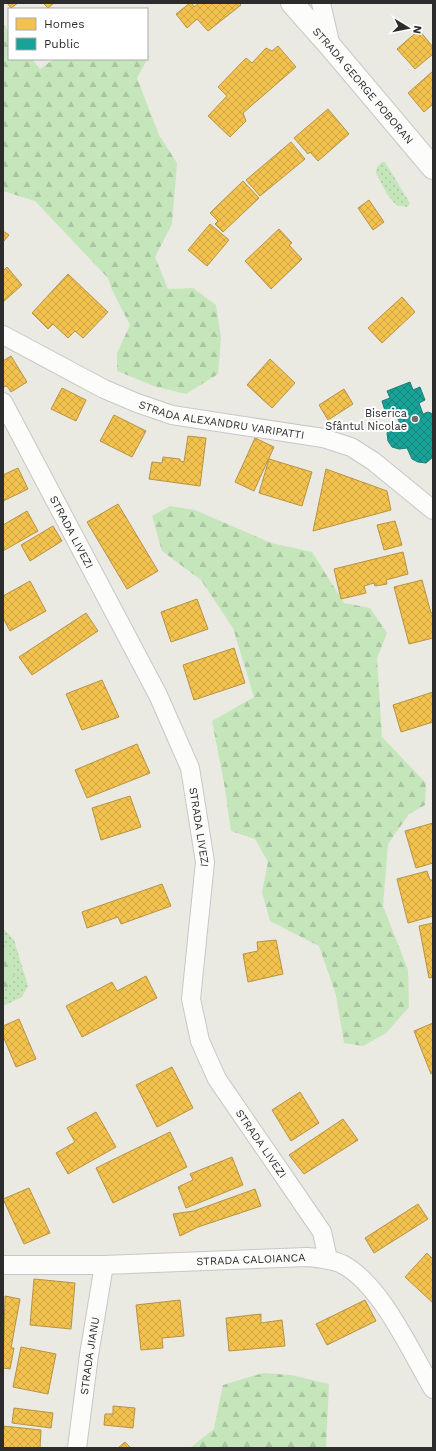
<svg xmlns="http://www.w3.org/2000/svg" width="436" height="1451" viewBox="0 0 436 1451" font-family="'Work Sans',sans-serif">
	<defs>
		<pattern id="grass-dots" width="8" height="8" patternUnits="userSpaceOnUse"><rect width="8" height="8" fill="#c5e6bb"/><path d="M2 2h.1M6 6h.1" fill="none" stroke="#a9c5a1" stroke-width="1.8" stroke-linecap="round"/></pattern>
		<pattern id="forest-firs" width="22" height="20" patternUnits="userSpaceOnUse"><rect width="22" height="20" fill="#c5e6bb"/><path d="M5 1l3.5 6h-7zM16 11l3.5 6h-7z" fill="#a9c5a1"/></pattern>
		<pattern id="homes-cross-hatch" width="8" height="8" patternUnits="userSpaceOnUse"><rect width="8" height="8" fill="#f2c14e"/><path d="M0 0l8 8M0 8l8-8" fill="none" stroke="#d0a644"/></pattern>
		<pattern id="public-cross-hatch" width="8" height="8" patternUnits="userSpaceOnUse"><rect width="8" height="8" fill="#17a398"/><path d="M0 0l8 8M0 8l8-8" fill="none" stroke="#15857c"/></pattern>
	</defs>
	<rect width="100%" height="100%" fill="#eae9e2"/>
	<path fill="url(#grass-dots)" d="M382,162h3l23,38 2,4 -3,3 -11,-2 -9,-11 -11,-21 1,-6z
		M3,928l11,12 14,46 -6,11 -19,9z"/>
	<path fill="url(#forest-firs)" d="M3,24l6,7v28h23l8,10 14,-10h93v-5l2,2 -12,22 22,57 18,28 -5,61 -17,33 13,32 25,-1 23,17 5,33 -3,36 -32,20 -32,-8 -37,-15v-18l13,-28 -18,-35 -4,-12 -73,-77 -32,-10z
		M170,506l25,4 76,33 41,9 32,51 26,5 17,25 -10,25 5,79 44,46 -1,22 -16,9 -21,30 -5,62 25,64 1,37 -23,26 -23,13 -19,-3 -8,-48 -17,-49 -49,-25 -8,-29 6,-30 -13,-23 -24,-8 -7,-48 -12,-62 42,-24 -21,-69 -32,-48 -39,-29 -10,-35z
		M3,944c12,16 18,34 0,47z
		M263,1373l28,2 38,9 -3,64h-136l24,-19 9,-44z"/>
	<path fill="url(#homes-cross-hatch)" stroke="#b79444" d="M7,3h11l-7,5z
		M43,3h11l-6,5z
		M190,3h2l2,4 5,-4h40l2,2 -33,26 -11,-12 -10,9 -11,-14z
		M419,30l14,17v7l-18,15 -18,-20z
		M278,46l18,21 -53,46 3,8 -16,16 -22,-21 19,-20 -9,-9 28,-29 6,5 14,-15 6,3z
		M433,71v33l-9,8 -16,-19z
		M328,109l21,25 -31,27 -8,-9 -2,2 -14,-16z
		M291,142l14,17 -45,37 -14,-16z
		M243,181l16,17 -36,34 -8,-8 3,-3 -8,-8z
		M369,200l15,22 -11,8 -15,-22z
		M210,224l19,16 -22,26 -19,-16z
		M279,229l13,14 -3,2 13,14 -31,30 -26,-28z
		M3,231l6,4 -6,7z
		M7,267l15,18 -19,17v-31z
		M68,274l40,38 -25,26 -8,-7 -7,7 -15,-14 -5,5 -16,-16z
		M402,297l13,15 -33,31 -14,-15z
		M11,356l16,26 -16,10 -4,-6 -4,1v-26z
		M270,359l25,24 -23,25 -25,-23z
		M62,388l24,12 -10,21 -25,-12z
		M344,389l9,15 -25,16 -9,-15z
		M114,415l32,16 -14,26 -32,-16z
		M188,436l18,2 -6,48 -51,-7 3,-17 10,1 1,-6 17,2v2l4,1z
		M255,438l19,9 -20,44 -19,-9z
		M269,459l43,13 -10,34 -43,-13z
		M18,468l10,21 -25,12v-26z
		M326,469l61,22 4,19 -78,21z
		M118,504l40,67 -31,18 -40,-67z
		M27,511l11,20 -35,20v-26z
		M395,521l7,24 -18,5 -7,-25z
		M53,526l9,15 -32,20 -9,-16z
		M403,552l5,22 -22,6 1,4 -12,2 -1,-3 -10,3 2,7 -25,6 -7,-30z
		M422,580l9,33 2,-1v26l-24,6 -15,-57z
		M30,581l16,30 -36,20 -7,-13v-22z
		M197,599l11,30 -37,13 -10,-30z
		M86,613l12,18 -66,44 -13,-18z
		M234,648l11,35 -51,17 -11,-35z
		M102,680l17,37 -37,13 -16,-36z
		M433,692v30l-32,10 -8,-27z
		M137,744l13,29 -63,25 -12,-28z
		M130,796l11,31 -40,13 -9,-32z
		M433,823v40l-17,5 -11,-37z
		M427,871l3,9h3v36l-25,7 -11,-44z
		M162,884l9,22 -50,18 -3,-7 -31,11 -5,-16z
		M433,923v54l-4,1 -10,-52z
		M276,940l7,34 -35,8 -5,-28 15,-3 -1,-9z
		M146,976l11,22 -75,39 -16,-31 46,-24 5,9z
		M19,1019l17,40 -20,8 -13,-31v-10z
		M433,1023v50l-2,1 -17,-43z
		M172,1067l21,41 -36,19 -21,-42z
		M300,1092l19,31 -28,18 -19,-31z
		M96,1112l20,35 -48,27 -12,-21 19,-11 -8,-14z
		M343,1119l15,21 -54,34 -15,-19z
		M170,1132l17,35 -74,36 -17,-35z
		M232,1157l11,28 -57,23 -8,-21 15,-7 -3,-6z
		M29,1188l21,45 -26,11 -21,-45z
		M255,1189l6,17 -63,21 -18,9 -7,-22 21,-3z
		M418,1204l10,15 -54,34 -9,-15z
		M427,1253l6,6v44l-28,-26z
		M34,1279l41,4 -4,46 -41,-4z
		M5,1296l15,3 -9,49h3l-4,21 -7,-1z
		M180,1300l4,36 -22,2 1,10 -22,2 -5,-45z
		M365,1300l11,21 -49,24 -11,-21z
		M261,1314v9l21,-3 3,26 -56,5 -3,-33z
		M21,1347l35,7 -8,40 -35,-7z
		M113,1406l22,2 -2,20 -29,-3 1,-11h8z
		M14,1408l39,5 -2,15 -39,-5z
		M3,1426l38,4 -1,18h-37z
		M125,1442l6,6h-13z"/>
	<path fill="url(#public-cross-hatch)" stroke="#1d7f78" d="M410,382l3,8 7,-3 5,13 -6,3 4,11 5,-2 5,2v20l-2,2 2,7v14l-7,6 -8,-1 -6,-3 -5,-11 -8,1 -7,-2 -4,-6 -1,-8 4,-6 9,-3 -5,-13 -9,3 -4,-13 8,-3 -3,-7z"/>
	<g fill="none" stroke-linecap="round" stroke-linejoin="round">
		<g stroke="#c7c7c7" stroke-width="20">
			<g id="street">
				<path d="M321,3l10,44"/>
				<path id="s1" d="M3,335l101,54 33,14 35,12 151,23 28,9 22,14 60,49"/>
				<path id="s2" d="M3,402l155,293 32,73 15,94 -14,137 9,42 17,38 105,153 6,27"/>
				<path id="s3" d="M3,1265h101l203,-8c12,1 24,2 35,7 39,20 69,88 91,125"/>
				<path id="s4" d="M77,1448l12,-93 15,-90"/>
			</g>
		</g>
		<g stroke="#c7c7c7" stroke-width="24">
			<g id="secondary">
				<path id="s5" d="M292,3l39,44 102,121"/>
			</g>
		</g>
		<use href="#street" stroke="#fcfcfb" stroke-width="18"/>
		<use href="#secondary" stroke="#fcfcfb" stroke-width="22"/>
	</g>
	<circle fill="#6e6e6c" stroke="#fff" stroke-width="1.5" cx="415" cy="419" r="4"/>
	<g text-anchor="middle" stroke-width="4" stroke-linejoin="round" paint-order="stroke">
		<g font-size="11" fill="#2c2c2c" stroke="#fff">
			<text dy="4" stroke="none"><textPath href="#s5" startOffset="109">STRADA GEORGE POBORAN</textPath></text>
			<text dy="4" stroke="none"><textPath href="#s1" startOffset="237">STRADA ALEXANDRU VARIPATTI</textPath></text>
			<text dy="4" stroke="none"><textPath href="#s2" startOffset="147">STRADA LIVEZI</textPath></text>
			<text dy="4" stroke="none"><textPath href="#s2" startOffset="471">STRADA LIVEZI</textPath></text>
			<text dy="4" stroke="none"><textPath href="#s2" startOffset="807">STRADA LIVEZI</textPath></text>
			<text dy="4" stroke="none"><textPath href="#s3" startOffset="248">STRADA CALOIANCA</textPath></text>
			<text dy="4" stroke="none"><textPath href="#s4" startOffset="93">STRADA JIANU</textPath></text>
		</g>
		<g font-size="11" fill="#2c2c2c" stroke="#fff" text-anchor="end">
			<text x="407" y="417">Biserica<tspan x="407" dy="13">Sfântul Nicolae</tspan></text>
		</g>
	</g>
	<rect width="436" height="1451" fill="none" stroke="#2c2c2c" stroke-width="8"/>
	<rect x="8" y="8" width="140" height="52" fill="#ffffff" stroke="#ababab"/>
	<rect x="16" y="18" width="20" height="12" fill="#f2c14e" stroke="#ababab"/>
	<text x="44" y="28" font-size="12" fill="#2c2c2c">Homes</text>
	<rect x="16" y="38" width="20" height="12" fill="#17a398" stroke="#ababab"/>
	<text x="44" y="48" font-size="12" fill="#2c2c2c">Public</text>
	<g transform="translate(408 28) rotate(100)" stroke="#ffffff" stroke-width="3" paint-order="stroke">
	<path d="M0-3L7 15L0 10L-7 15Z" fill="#2c2c2c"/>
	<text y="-6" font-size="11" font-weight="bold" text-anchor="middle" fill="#2c2c2c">N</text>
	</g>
</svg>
